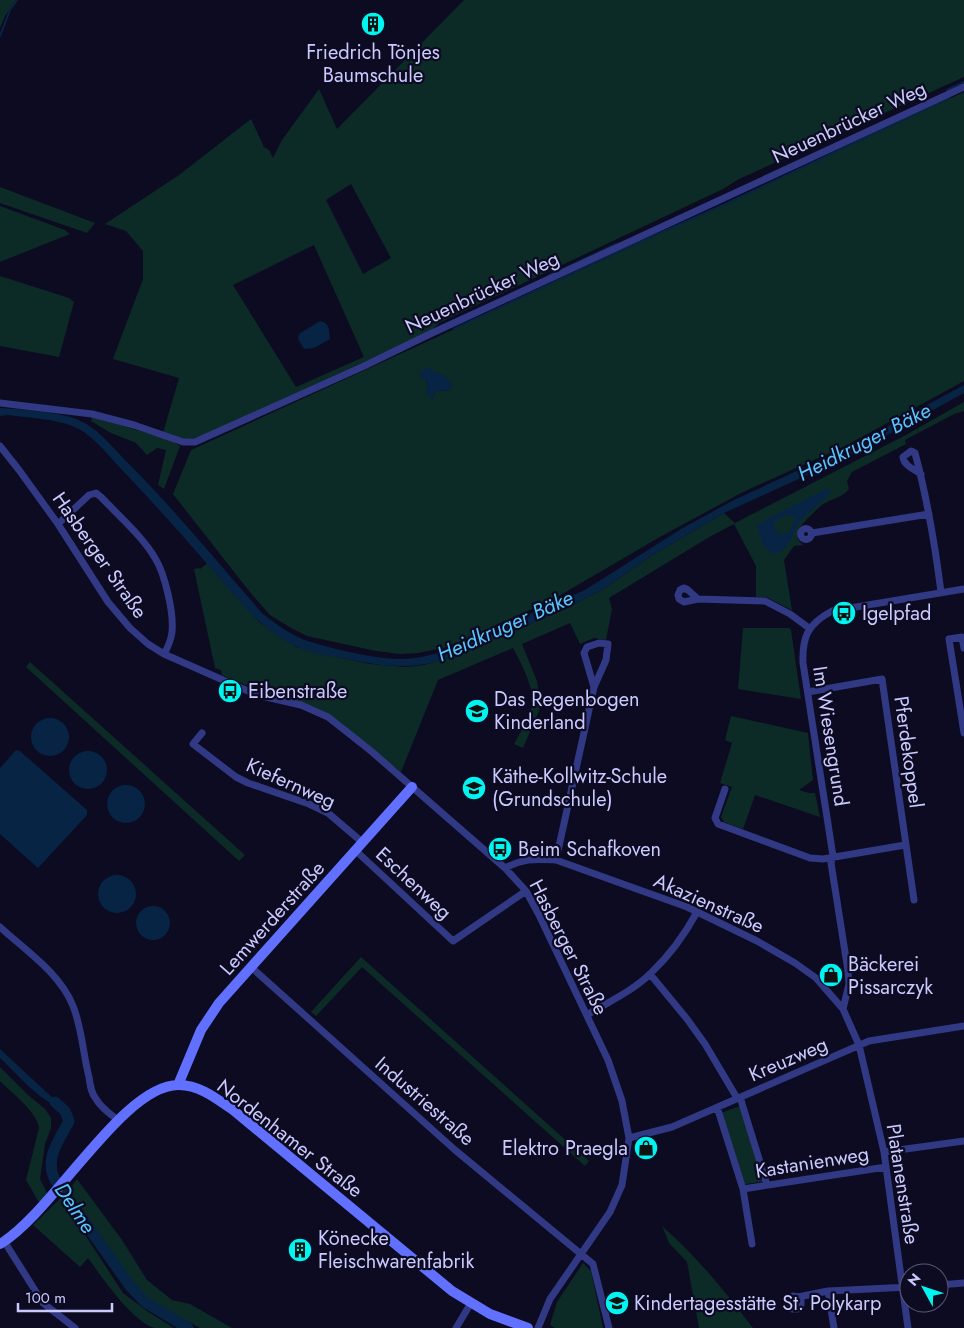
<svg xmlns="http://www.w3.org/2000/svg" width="964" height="1328" viewBox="0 0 964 1328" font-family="Jost,sans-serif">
	<rect width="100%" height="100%" fill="#0c0b21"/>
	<path fill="#0d2b26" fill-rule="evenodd" d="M0,0h16l-11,16 -5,12z
		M464,0h500v77l-225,102 -16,10 -284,134 -8,8 -229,105 -18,4 -21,-7 16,-55 -66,-19 30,-80v-28l-17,-20 -21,-7 74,-49 72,-56 13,28 5,3 4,8 9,-18 37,-51 18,40zM351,184l40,74 -28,16 -37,-74zM314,245l50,112 -68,30 -63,-102z
		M964,92v289l-117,64 -106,48 -83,45 -106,62 -105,47 -29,6 -18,1 -24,-3 -69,-15 -16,-8 -21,-13 -21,-24 -76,-97 18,-44 244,-112zM444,375l5,8 1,7 -14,1 -4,8 -6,-19z
		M0,187l95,36 -8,10 -87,-30z
		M0,206l65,24 5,4 -70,28z
		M0,276l69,22 5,4 -15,55 -59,-11z
		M964,402v9l-10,3 -49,26 1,4 -54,28 -5,9 2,8c-7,9 -19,10 -27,16 -6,5 -26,23 -25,30 0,4 3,7 6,10l-9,1 -10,14 8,50 -26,-13h-10v-31l-22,-42 -23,12 -102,62 3,11 -6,31 -12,-2 -14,6 -10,-21 -48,21 15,37 4,25 -18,42 -9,-4c7,-12 15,-26 18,-40 3,-15 -12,-43 -19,-56l-75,32 -37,92 -72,-58c-21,-12 -44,-15 -67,-23 -14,-4 -27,-11 -40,-16l-1,-5 -6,-2 -21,-99 5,-1 1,1 8,-6 51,59 37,25 31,8 43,9 35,3 19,-2 32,-9 111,-48 38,-20 46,-32 73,-43 11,10 169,-87z
		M92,417l76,22 12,7 -16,43 -6,-4 8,-35 -9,-2 -10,7 -11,-12 -25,-10 -20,-12z
		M743,628h46l2,2 10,69 -63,-10z
		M30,662l215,193 -6,6 -213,-194z
		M731,716l77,17 5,47 -14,10 10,3h6l5,24 -65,-22 -12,34 -19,-7 -3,-5 11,-30 -12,-4 12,-40 -7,-3z
		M361,957l228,204 -4,5 -223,-199 -46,49 -5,-4z
		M0,1067l28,28 17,14 6,9v10l-6,16 -5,35 8,16 -8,9 -14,-24 13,-52c-1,-15 -28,-36 -39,-47z
		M740,1106l22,76 -17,2 -24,-71z
		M77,1179l45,61 25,40 25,20 18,4 42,24h-32l-50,-27 -21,-24 -60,-87z
		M61,1198l62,95 24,18 27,17c-6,0 -13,0 -19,0 -22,-5 -54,-52 -67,-70l-8,9 -47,-42z
		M662,1226c36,32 62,64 91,102h-54l-12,-66 -18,-19z
		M583,1263l8,8 12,57h-48l-5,-3 7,-23z"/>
	<path fill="#072444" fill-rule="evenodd" d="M320,321c10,2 9,9 10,18l-16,9 -10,1 -6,-10 1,-5z
		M427,368l17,7 8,10 -2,5 -14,1 -4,8 -6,-7 2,-7 -2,-5h-4l-2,-9z
		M964,385v8l-115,63 -125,57 -73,43 -46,32 -38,20 -111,48c-44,15 -71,11 -114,2 -15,-2 -32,-5 -45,-11 -19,-9 -36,-23 -50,-37 -40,-46 -79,-92 -122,-137 -14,-14 -28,-34 -46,-44 -18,-10 -51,-11 -71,-14l-8,1v-8c22,1 64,4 83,14 17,9 31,27 45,41 48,48 90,100 135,151 12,9 25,19 39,25 25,9 77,21 103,20 15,-1 27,-4 41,-9l139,-60 96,-61 51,-28 121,-56z
		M828,488l3,3c-9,13 -24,20 -33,33 -5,8 -6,17 -13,24 -3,4 -9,6 -14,5l-8,-8 -6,-19 10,-7zM792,515l3,3c-3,9 -5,16 -15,17l-6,-7 1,-7 9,-5z
		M31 737a19 19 0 1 1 38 0a19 19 0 1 1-38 0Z
		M16,750l4,1 67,59v5l-49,53 -38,-34v-66z
		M69 770a19 19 0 1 1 38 0a19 19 0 1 1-38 0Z
		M107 804a19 19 0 1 1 38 0a19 19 0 1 1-38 0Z
		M98 894a19 19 0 1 1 38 0a19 19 0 1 1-38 0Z
		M136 923a17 17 0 1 1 34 0a17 17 0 1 1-34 0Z
		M0,1049l56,52 9,10c-27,-12 -44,-33 -65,-53z"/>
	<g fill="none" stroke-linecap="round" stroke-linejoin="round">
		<path stroke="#072444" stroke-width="2" d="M0,36l10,-26 7,-10
			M947,90l17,-8
			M548,276l68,-32
			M454,329l177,-83 95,-42 223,-106"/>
		<path stroke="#072444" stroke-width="11" d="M55,1102l10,9 4,10c-10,20 -25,37 -14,59l75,106 15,16 43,26"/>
		<path stroke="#313884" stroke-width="7" d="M0,403l92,11 42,11 49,17h12l169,-76 66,-32 534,-247
			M0,446l19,24 39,54 50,78 22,26 18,16 16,10 77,34 16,7 44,10 27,12 43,34 134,117 21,23 13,24 69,145 14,41 7,37 -7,47 -12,27 -60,87 -12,29
			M921,474c-7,-5 -17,-8 -18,-17l8,-6 4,2c12,45 20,92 26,139
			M58,524l31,-29 7,-2 5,4c17,18 42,40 54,61 10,16 19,55 17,74 -1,8 -4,15 -8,22
			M800.5 534a5.5 5.5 0 1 1 11 0a5.5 5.5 0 1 1-11 0Z
			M812,533l117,-19
			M698,599l-14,3 -5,-3 -1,-4 2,-5 4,-2 4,2 10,9 67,2 25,13 19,14
			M964,648l-2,-11 -13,2 15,94
			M808,692l74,-13 32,221
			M202,733l-9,11 43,33 12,6 61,21 19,9 34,29
			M725,789l-10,29 3,6 92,34 13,1 82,-14
			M355,850l98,91 73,-50
			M556,860l38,-173 -10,-34 3,-6 12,-4 9,1 -2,16 -12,27
			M505,868c20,-10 29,-9 51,-8l131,47 70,34 38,22 21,15 27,31 16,36 25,107 24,176
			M0,927c25,23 60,46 73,79 9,22 10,48 16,71 1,8 2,16 7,22 5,9 14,15 22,21
			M251,967l204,183 138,114 16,64
			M650,974l37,45 18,25 32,54
			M843,1009l6,-25 -1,-13 -17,-108 2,-7 -30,-193c-1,-27 5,-39 29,-52l132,-22
			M587,1015c21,-13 46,-24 64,-42 18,-17 34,-39 46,-61
			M740,1097l27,88
			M717,1107l26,82 9,55
			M629,1138l43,-11 197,-86 95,-15
			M884,1152l80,-11
			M743,1189l143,-22
			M4,1241l39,62 32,25
			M939,1285l25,-2
			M828,1291l6,37
			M798,1297l3,3v5l-3,4h-6l-4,-7 5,-6 5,1 30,-6 81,-4
			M456,1328l15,-25"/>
		<path stroke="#6170ff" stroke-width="10" d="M178,1085l23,-55 18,-27 193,-216
			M0,1244c53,-31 123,-160 179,-159 21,0 38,14 54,25l219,181 38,23 38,14"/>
	</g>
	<defs>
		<g id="building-disc" transform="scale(1.25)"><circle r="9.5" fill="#00f5f1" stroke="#0c0b21"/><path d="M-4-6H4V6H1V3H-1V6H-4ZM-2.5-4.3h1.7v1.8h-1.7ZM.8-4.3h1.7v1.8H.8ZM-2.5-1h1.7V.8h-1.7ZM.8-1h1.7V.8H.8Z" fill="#111"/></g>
		<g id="bus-disc" transform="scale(1.25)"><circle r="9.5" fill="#00f5f1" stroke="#0c0b21"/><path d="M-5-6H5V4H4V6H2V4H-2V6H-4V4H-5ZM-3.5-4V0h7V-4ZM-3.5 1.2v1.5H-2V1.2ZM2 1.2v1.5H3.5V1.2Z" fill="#111"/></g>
		<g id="school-disc" transform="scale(1.25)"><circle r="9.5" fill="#00f5f1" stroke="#0c0b21"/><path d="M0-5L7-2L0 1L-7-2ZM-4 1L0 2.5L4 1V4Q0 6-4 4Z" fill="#111"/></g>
		<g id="shop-disc" transform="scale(1.25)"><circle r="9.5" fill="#00f5f1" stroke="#0c0b21"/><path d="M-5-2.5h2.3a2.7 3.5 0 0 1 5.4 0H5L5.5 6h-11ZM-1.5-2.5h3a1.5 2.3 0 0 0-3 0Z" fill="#111"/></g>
	</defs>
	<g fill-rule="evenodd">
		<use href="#building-disc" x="373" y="24"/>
		<use href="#bus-disc" x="844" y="613"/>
		<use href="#bus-disc" x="230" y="691"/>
		<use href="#school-disc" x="477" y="711"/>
		<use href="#school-disc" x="474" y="788"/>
		<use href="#bus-disc" x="500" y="849"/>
		<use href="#shop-disc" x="831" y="975"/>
		<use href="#shop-disc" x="646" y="1148"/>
		<use href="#building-disc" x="300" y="1250"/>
		<use href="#school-disc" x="617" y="1303"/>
	</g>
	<g text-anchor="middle" stroke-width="4.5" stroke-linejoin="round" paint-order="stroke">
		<g font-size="20" fill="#cacaff" stroke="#0c0b21" text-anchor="start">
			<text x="373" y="59" text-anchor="middle">Friedrich Tönjes<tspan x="373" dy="23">Baumschule</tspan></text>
			<text x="862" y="620">Igelpfad</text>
			<text x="248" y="698">Eibenstraße</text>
			<text x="494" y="706">Das Regenbogen<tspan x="494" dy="23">Kinderland</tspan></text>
			<text x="492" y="783">Käthe-Kollwitz-Schule<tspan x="492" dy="23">(Grundschule)</tspan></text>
			<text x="518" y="856">Beim Schafkoven</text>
			<text x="848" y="971">Bäckerei<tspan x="848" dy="23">Pissarczyk</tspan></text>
			<text x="628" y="1155" text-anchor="end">Elektro Praegla</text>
			<text x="318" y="1245">Könecke<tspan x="318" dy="23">Fleischwarenfabrik</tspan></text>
			<text x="634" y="1310">Kindertagesstätte St. Polykarp</text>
		</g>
		<g font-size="20" fill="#cacaff" stroke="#0c0b21">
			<text transform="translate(849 122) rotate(-25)" y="7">Neuenbrücker Weg</text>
			<text transform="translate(482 292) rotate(-25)" y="7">Neuenbrücker Weg</text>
			<text transform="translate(100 555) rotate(55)" y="7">Hasberger Straße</text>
			<text transform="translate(831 736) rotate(81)" y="7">Im Wiesengrund</text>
			<text transform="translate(909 752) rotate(82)" y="7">Pferdekoppel</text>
			<text transform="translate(291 783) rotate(24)" y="7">Kiefernweg</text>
			<text transform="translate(414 883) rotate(43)" y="7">Eschenweg</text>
			<text transform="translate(709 903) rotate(24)" y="7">Akazienstraße</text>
			<text transform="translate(272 918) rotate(-48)" y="7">Lemwerderstraße</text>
			<text transform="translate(569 947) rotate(63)" y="7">Hasberger Straße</text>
			<text transform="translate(788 1059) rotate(-23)" y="7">Kreuzweg</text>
			<text transform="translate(425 1101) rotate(41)" y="7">Industriestraße</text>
			<text transform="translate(290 1138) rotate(38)" y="7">Nordenhamer Straße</text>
			<text transform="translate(812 1162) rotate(-9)" y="7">Kastanienweg</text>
			<text transform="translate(903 1184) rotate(81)" y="7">Platanenstraße</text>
		</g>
		<g font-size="21" font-style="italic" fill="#58c5ff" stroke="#0c0b21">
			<text transform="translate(864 442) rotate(-27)" y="7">Heidkruger Bäke</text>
			<text transform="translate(505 626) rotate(-24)" y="7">Heidkruger Bäke</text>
			<text transform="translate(75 1208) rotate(56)" y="7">Delme</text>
		</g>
	</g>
	<g transform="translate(924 1288) rotate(310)"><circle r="24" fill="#0c0b21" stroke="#58577a"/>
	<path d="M0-4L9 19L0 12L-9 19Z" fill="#00f5f1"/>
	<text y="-8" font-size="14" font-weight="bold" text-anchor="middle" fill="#cacaff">N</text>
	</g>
	<path d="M18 1303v8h94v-8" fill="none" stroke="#cacaff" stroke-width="2.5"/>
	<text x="25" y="1303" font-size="15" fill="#cacaff" stroke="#0c0b21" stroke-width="4" paint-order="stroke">100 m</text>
</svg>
